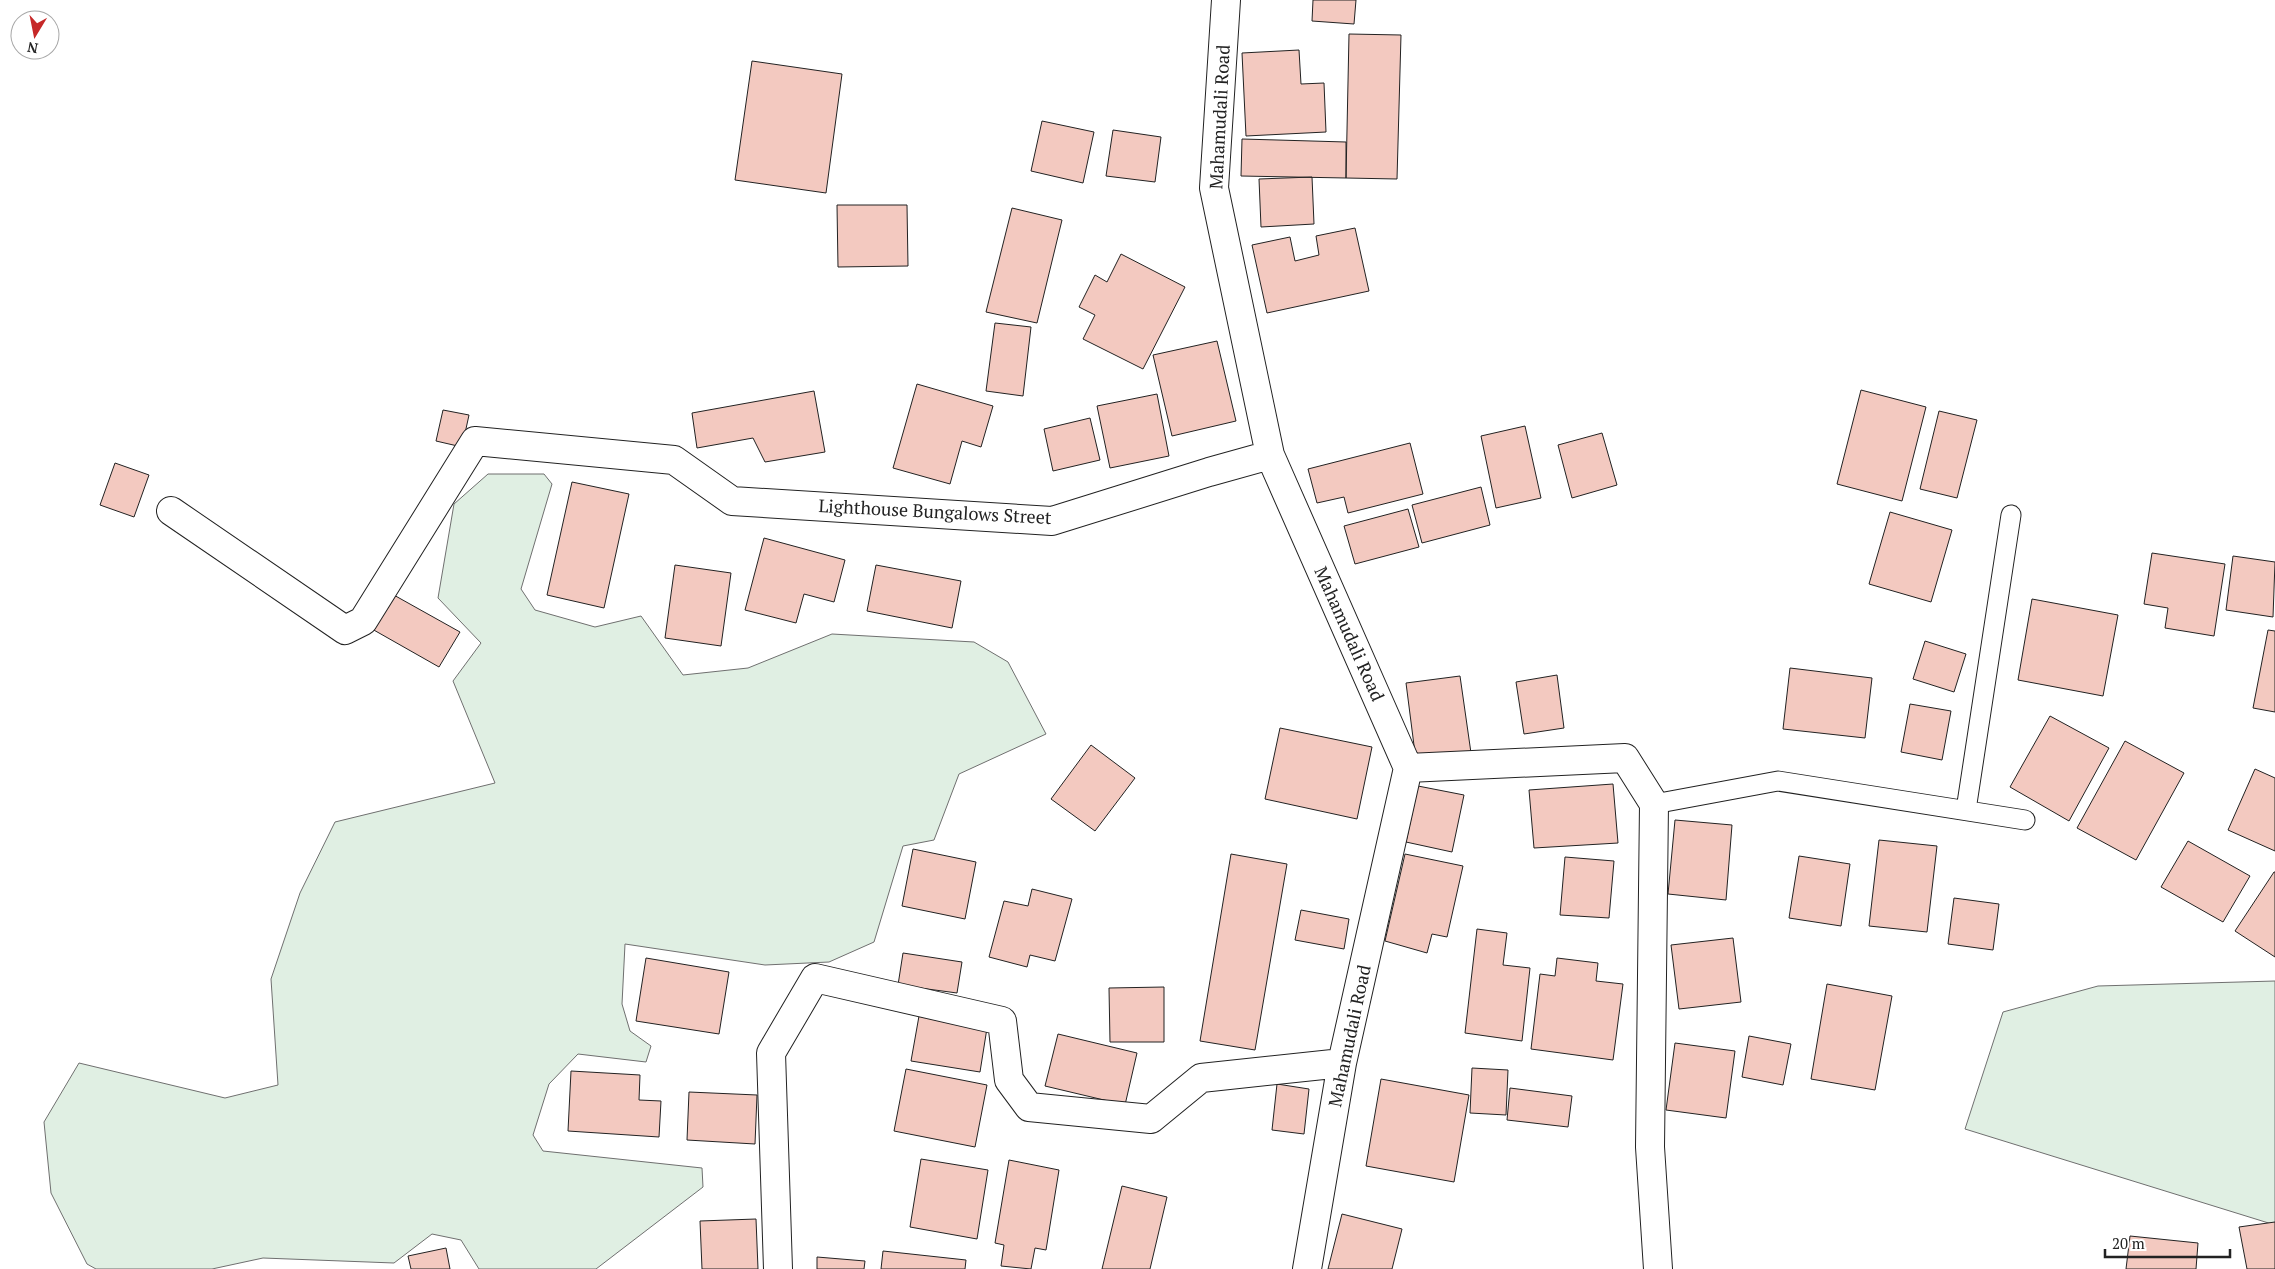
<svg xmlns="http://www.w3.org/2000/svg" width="2275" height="1269" viewBox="0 0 2275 1269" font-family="'PT Serif',serif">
	<rect width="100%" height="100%" fill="#fff"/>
	<path fill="#e0efe3" stroke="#6f6f6f" d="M488,474h56l8,10 -31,105 14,21 60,17 46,-11 42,59 65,-7 84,-34 142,8 34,20 38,72 -87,40 -25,66 -31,6 -29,96 -45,20 -64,3 -140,-21 -3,60 8,27 21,15 -5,16 -68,-8 -29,30 -16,51 10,16 159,17 1,19 -107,82h-117l-18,-29 -29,-6 -38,29 -131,-5 -51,11h-116l-9,-5 -36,-71 -7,-71 35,-59 146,35 53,-13 -7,-106 29,-86 35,-71 160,-39 -42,-102 28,-38 -43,-45 16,-94z
		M2275,981v244l-310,-96 38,-117 95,-26z"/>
	<path fill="#f3c9c0" stroke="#222" d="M1313,0h43l-2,24 -42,-3z
		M1349,34l52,1 -4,144 -51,-1z
		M1299,50l2,34 23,-1 2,49 -80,4 -4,-83z
		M752,61l90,13 -16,119 -91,-13z
		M1042,121l52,11 -11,51 -52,-12z
		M1113,130l48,7 -6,45 -49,-6z
		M1242,139l104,3v36l-105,-2z
		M1312,177l2,47 -53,3 -2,-48z
		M837,205h70l1,61 -70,1z
		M1012,208l50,12 -25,103 -51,-11z
		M1355,228l14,63 -102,22 -15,-68 38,-8 5,24 24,-6 -3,-19z
		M1121,254l64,33 -42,82 -60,-30 12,-24 -16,-8 16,-32 12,7z
		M995,323l36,4 -8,69 -37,-5z
		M1217,341l19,80 -64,15 -19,-81z
		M917,384l76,22 -12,41 -19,-6 -12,43 -57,-16z
		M1861,390l65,17 -24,94 -65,-17z
		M814,391l11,61 -60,10 -12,-24 -56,10 -5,-35z
		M1157,394l12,62 -59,12 -13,-62z
		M443,410l26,5 -7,32 -26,-6z
		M1939,411l38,9 -20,78 -37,-9z
		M1090,418l10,42 -47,11 -9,-42z
		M1525,426l16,72 -45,10 -15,-72z
		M1602,433l15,52 -45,13 -14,-53z
		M1410,443l13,51 -75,19 -4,-16 -27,6 -9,-34z
		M115,463l34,12 -15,42 -34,-12z
		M572,482l57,12 -25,114 -57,-13z
		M1481,487l9,38 -68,18 -10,-38z
		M1408,509l11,38 -64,17 -11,-38z
		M1890,512l62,18 -21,72 -62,-18z
		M764,538l81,22 -11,42 -30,-8 -8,29 -51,-13z
		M2152,553l73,11 -11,72 -49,-8 3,-20 -24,-4z
		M2233,556l42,6 -2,55 -47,-7z
		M675,565l56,8 -10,73 -56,-8z
		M876,565l85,16 -9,47 -85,-17z
		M392,594l68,38 -21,35 -67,-38z
		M2032,599l86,16 -15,81 -85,-16z
		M2268,630l7,1v81l-22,-4z
		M1925,641l41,13 -12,38 -41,-13z
		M1790,668l82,10 -7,60 -82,-9z
		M1557,675l7,53 -40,6 -8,-52z
		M1460,676l11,77 -55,8 -10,-78z
		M1910,704l41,7 -9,49 -41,-8z
		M2050,716l59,32 -40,73 -59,-34z
		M1280,728l92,19 -15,72 -92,-20z
		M2125,741l59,32 -48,87 -59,-32z
		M1091,745l44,33 -40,53 -44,-32z
		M2255,769l20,9v73l-47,-21z
		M1613,784l5,59 -84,5 -5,-58z
		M1418,786l46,9 -12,57 -46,-10z
		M1675,820l57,5 -6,75 -58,-6z
		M1879,840l58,6 -10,86 -58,-6z
		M2188,841l62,35 -27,46 -62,-35z
		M913,849l63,13 -11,57 -63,-13z
		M1231,854l56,10 -32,186 -55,-9z
		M1405,854l58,12 -16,71 -15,-3 -5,19 -42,-12z
		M1799,856l51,8 -9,62 -52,-8z
		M1565,857l49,4 -5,57 -49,-3z
		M2274,872h1v85l-40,-26z
		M1032,889l40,10 -17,62 -25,-6 -3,12 -38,-10 15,-56 24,5z
		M1954,898l45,6 -6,46 -45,-6z
		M1301,910l48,9 -5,30 -49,-9z
		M1477,929l30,4 -4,32 27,3 -8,73 -57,-8z
		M1733,938l8,64 -62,7 -8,-64z
		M903,953l59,9 -5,31 -59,-8z
		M646,958l83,14 -10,62 -83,-13z
		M1557,958l41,5 -2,18 27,3 -10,76 -82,-11 9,-75 15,2z
		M1827,984l65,12 -17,94 -64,-11z
		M1164,987v55h-54l-1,-54z
		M919,1016l68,12 -7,44 -69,-11z
		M1058,1034l79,19 -12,52 -80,-19z
		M1749,1036l42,8 -8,41 -41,-8z
		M1675,1043l60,8 -9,67 -60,-8z
		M1472,1068l36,2 -2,45 -36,-2z
		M906,1069l81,16 -12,62 -81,-16z
		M571,1071l69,4 -1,25 22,1 -2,36 -91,-6z
		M1381,1079l88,16 -15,87 -88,-16z
		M1277,1084l32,5 -5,45 -32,-4z
		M1510,1088l62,8 -4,31 -61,-7z
		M689,1092l68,3 -2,49 -68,-4z
		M921,1159l67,11 -11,69 -67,-12z
		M1009,1160l50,10 -13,80 -11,-2 -4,21 -30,-3 3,-21 -9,-2z
		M1122,1186l45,11 -17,72h-48z
		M1342,1214l60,15 -10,40h-64z
		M756,1219l2,50h-56l-2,-48z
		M2275,1222v47h-28l-8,-42z
		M2130,1236l68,7 -2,26h-70z
		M446,1248l4,21h-39l-3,-13z
		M883,1251l83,9 -1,9h-84z
		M817,1257l48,4 -1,8h-47z"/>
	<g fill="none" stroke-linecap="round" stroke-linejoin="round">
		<g stroke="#222" stroke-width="21">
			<path id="service" d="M1654,804l124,-23 247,39
				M1966,810l45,-295"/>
		</g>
		<g stroke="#222" stroke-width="30">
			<path id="minor" d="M1226,0l-12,188 56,267 138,313 -66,295 -35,206
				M171,511l174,119 18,-9 112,-180 199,19 58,41 320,20 157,-49 61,-17
				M1408,768l217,-10 29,46 -4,343 8,122
				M778,1269l-7,-216 44,-75 187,43 7,59 20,27 122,12 50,-41 141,-15"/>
		</g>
		<use href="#service" stroke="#fff" stroke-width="19"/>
		<use href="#minor" stroke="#fff" stroke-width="28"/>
	</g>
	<g text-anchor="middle" stroke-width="4" stroke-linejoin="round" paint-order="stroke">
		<g font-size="18" fill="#222" stroke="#fff">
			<text transform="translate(1220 117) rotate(-87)" y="6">Mahamudali Road</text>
			<text transform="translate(935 512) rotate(3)" y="6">Lighthouse Bungalows Street</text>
			<text transform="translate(1349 634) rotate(66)" y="6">Mahamudali Road</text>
			<text transform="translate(1350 1036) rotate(-78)" y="6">Mahamudali Road</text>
		</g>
	</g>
	<g transform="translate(35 35) rotate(190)"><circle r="24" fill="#ffffff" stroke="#a7a7a7"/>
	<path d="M0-4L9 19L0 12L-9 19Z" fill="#c62828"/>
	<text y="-8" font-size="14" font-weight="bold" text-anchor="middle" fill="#222222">N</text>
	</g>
	<path d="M2105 1249v8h125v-8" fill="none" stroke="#222222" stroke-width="2.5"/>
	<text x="2112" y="1249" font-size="15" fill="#222222" stroke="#ffffff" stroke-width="4" paint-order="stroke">20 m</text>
</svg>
